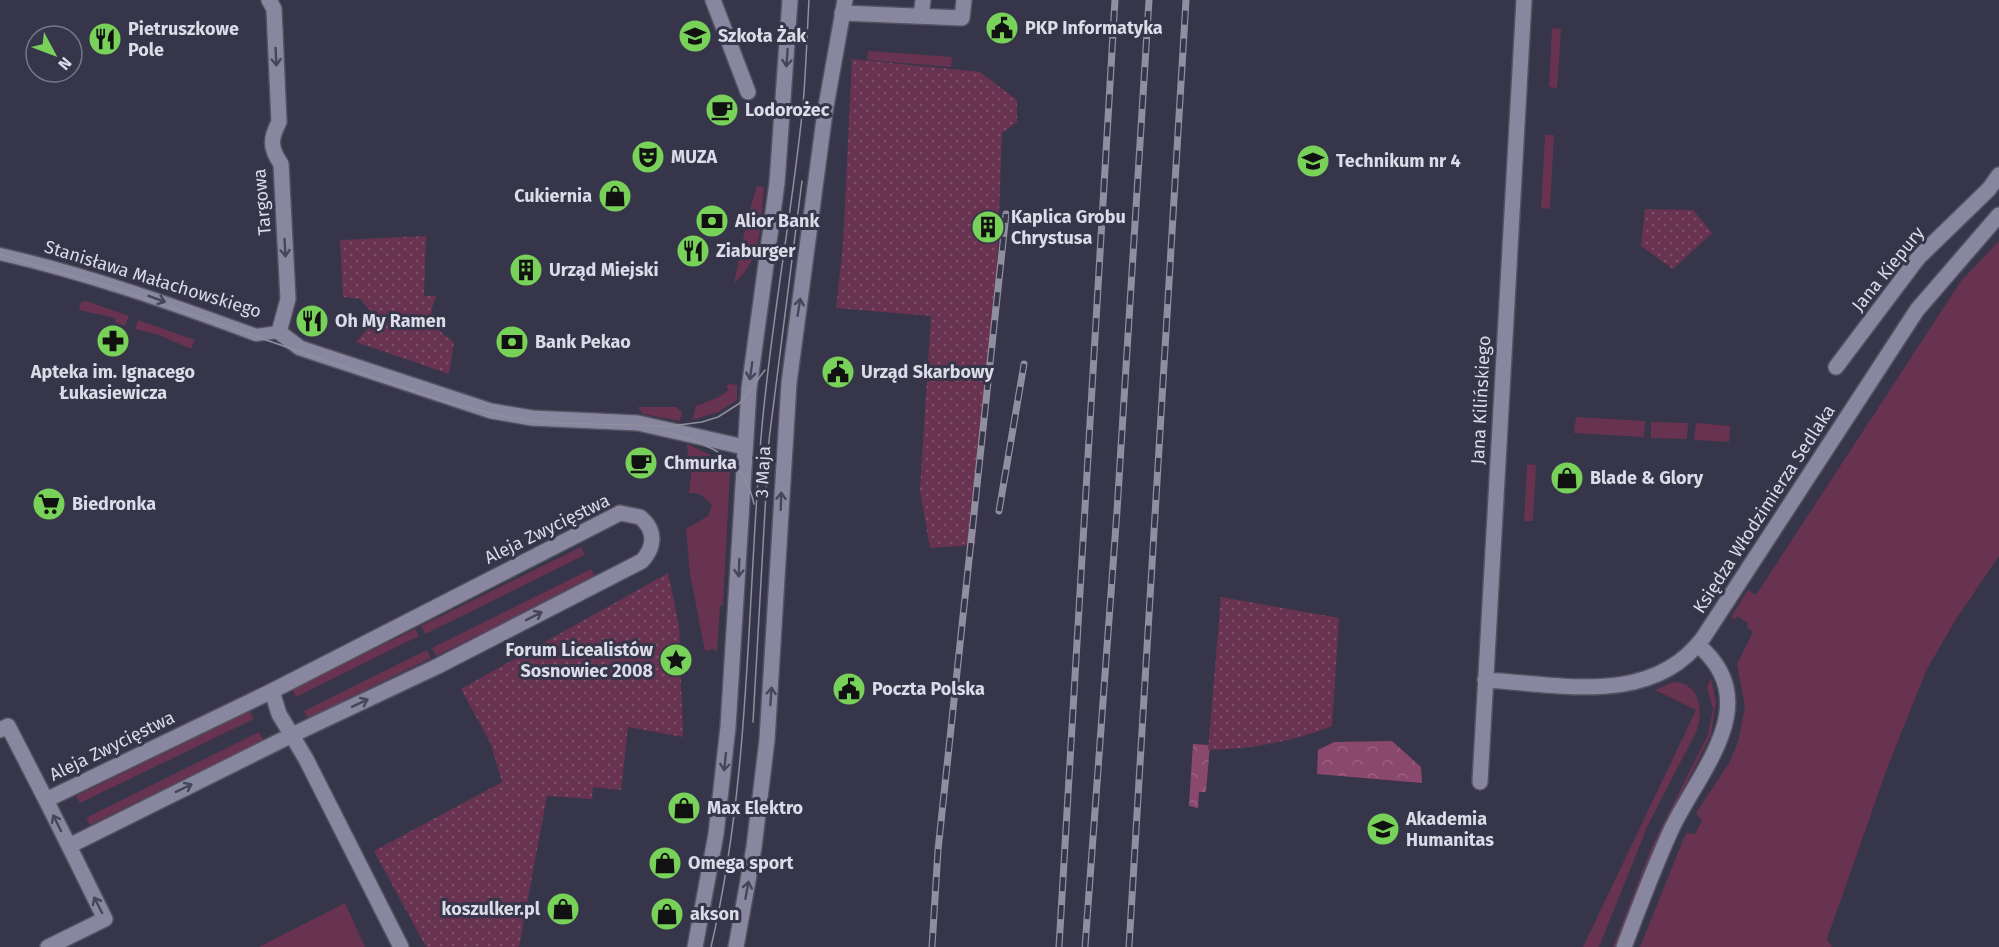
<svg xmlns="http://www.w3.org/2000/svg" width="1999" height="947" viewBox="0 0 1999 947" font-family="'Fira Sans',sans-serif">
	<defs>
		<pattern id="forest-crowns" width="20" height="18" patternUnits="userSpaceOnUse" patternTransform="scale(1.5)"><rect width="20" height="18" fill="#8a486c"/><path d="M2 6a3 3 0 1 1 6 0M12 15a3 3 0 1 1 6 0" fill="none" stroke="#9a6281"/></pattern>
		<pattern id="park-dots" width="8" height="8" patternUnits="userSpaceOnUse" patternTransform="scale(1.5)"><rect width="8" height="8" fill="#683350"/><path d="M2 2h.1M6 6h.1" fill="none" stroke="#7d5069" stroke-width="1.8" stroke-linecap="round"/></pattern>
	</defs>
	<rect width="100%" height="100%" fill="#363549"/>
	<path fill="#683350" d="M1552,28l9,1 -4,59 -8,-1z
		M868,51l84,6 -1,10 -84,-7z
		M1545,135h9l-4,74 -9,-1z
		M757,186l7,1c-4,36 -1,72 -30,96l14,-67z
		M1999,241v315l-43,63 -30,52 -37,92 -62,176 5,8h-192l46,-114 9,1 7,-13 -6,-8 33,-50 9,-21 7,-35 -8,-43 16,-32 -6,-5 1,-4 -11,-7 -1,4 -5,-3 17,-27 8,5 205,-314z
		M86,301l43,15 -4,10 -10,-4v-4l-36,-8 2,-8z
		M138,320l57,20 -4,9 -32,-14 -24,-6z
		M729,384l8,1v15l-19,12 -26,8 4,-14 21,-8 12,-8 -3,-4z
		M638,407h38l6,5 -2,9 -37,-7z
		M1576,417l69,4 -1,16 -70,-4z
		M1651,422l37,1 -1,16 -36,-1z
		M1696,423l34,3 -1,16 -35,-2z
		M687,444l22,10 21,18 -7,133 -3,1 -3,46 -4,-3 -8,2 -15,-77 -4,-45 22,-13 4,-11 -12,-11 -11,-1 3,-26 -4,-10z
		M1527,464l9,1 -3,56h-9z
		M581,547l4,8 -160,79 -4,-8z
		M591,569l4,8 -159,79 -4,-8z
		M415,629l4,7 -123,61 -4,-8z
		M427,650l4,8 -123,60 -4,-7z
		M1711,678l5,23 -5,34 -57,112 -39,100h-2l39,-101 56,-111 5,-26 -6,-22z
		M1674,682c27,2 29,29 23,48l-49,95 -49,122h-16l113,-237 -41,-20z
		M250,711l4,8 -174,84 -4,-7z
		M259,732l4,8 -173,85 -4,-7z
		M345,903l20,44h-106z"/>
	<path fill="url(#forest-crowns)" d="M1392,741l29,26 1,16 -105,-9 1,-24 16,-8z
		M1193,744l17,1 -4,47h-7l-1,16 -9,-2z"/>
	<path fill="url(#park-dots)" d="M852,59l128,13 37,28v22l-15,11 -5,134 -22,278 -45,3 -10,-58 11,-174 -95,-8 7,-63z
		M1645,209l48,1 19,23 -39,36 -32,-23z
		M426,236l-2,60h13c-13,24 -2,32 17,46l-5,32 -93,-32 13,-15 1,-17 -10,-11 -17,-2 -3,-57z
		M668,573l11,53 4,111 -55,-10 -7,63 -28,-3 -1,12 -45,-3 -28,151h-93l-52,-96 128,-69 -11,-38 -30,-55z
		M1221,597l118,21 -7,108c-40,16 -81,23 -124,24z"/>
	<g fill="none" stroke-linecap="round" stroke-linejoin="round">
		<g stroke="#535162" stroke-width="15">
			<path id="pedestrian" d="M0,254c88,20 172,50 256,81l23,-3"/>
		</g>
		<g stroke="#535162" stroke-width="18">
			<path id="minor" d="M269,0l5,9 5,113c-9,17 -9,26 2,42l7,135 -9,33 21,16 191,63 41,7 106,5 106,24
				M713,0l35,92
				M842,13l120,5 2,-18
				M921,16l2,-16
				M1836,367l82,-109 71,-69 10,-14
				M1485,680c75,4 166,27 218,-42l214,-328 82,-95
				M272,691l7,23 27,45 95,188
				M0,730l8,-4 38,74 226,-109 348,-178 20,4c16,13 15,30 2,44l-204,105 -146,69 -223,111 36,73 -57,28
				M1480,782l44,-782
				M46,800l23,46
				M1624,947c15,-40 30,-80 48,-119 28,-58 94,-126 26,-183"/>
		</g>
		<g stroke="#535162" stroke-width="18">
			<path id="secondary" d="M695,947l21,-113 12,-107 21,-338 28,-206 13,-183
				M736,947l18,-100 13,-107 22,-357 36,-271 20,-112"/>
		</g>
		<use href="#pedestrian" stroke="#88879f" stroke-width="12"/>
		<use href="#minor" stroke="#88879f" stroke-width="15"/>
		<use href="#secondary" stroke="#88879f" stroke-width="15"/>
		<path stroke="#908f9f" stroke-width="1.5" d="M0,255l109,31 340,117 61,15 42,5 119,3 31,-4 16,-5 22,-14 25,-33
			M662,431c43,11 82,25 92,73
			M753,722l16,-282 33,-259
			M711,947c39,-167 36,-339 50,-509 9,-112 31,-222 42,-333 3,-35 4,-70 6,-105"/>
		<g stroke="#908f9f" stroke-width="7">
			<path id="rail" d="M999,511l25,-147
				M932,947l6,-97 68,-636
				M1059,947l56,-947
				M1085,947l32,-436 32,-511
				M1129,947l57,-947"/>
		</g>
		<use href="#rail" stroke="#363549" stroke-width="4.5" stroke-dasharray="14" stroke-linecap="butt"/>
	</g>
	<defs><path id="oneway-shaft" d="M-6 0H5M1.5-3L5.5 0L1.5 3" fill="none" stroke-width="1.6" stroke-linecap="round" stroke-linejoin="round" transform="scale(1.5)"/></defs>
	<g stroke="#46455a">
		<use href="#oneway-shaft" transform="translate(276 57) rotate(87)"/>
		<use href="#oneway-shaft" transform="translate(787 58) rotate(94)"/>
		<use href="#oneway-shaft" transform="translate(285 248) rotate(87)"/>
		<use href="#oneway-shaft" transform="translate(157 299) rotate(20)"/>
		<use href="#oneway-shaft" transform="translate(799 307) rotate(-81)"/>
		<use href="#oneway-shaft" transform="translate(751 371) rotate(98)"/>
		<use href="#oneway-shaft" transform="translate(781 501) rotate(-88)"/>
		<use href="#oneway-shaft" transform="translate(739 568) rotate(92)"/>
		<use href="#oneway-shaft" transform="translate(534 616) rotate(-27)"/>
		<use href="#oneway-shaft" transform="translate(771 696) rotate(-86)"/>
		<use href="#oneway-shaft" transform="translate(360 703) rotate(-25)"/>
		<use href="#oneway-shaft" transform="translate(725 762) rotate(96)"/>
		<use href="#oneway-shaft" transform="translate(184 788) rotate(-26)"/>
		<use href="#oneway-shaft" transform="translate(57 823) rotate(-116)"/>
		<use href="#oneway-shaft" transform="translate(747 890) rotate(-80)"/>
		<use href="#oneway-shaft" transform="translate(98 905) rotate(-117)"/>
	</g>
	<defs>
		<g id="civic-disc" transform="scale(1.725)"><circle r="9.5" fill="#78d259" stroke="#363549"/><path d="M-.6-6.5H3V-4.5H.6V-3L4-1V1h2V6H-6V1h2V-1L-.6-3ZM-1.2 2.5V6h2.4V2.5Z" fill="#111"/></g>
		<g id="school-disc" transform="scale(1.725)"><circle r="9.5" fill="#78d259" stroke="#363549"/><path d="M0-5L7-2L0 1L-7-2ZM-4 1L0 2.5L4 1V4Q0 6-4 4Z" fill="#111"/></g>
		<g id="restaurant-disc" transform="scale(1.725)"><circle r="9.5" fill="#78d259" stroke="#363549"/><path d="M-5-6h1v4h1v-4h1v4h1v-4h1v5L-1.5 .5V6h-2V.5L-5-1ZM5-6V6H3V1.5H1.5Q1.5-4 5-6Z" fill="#111"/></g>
		<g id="cafe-disc" transform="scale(1.725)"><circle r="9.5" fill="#78d259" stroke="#363549"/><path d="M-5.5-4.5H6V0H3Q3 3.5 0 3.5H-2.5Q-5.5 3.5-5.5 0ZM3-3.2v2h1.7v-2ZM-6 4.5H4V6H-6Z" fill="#111"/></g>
		<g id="theatre-disc" transform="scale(1.725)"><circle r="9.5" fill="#78d259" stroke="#363549"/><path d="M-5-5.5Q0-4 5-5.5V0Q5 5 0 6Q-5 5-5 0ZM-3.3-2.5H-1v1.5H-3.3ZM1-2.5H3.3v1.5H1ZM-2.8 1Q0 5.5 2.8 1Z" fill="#111"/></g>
		<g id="shop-disc" transform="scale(1.725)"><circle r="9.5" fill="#78d259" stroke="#363549"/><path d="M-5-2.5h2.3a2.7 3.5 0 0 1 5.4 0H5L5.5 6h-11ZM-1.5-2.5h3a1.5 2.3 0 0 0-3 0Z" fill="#111"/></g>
		<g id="bank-disc" transform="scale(1.725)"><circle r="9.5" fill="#78d259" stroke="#363549"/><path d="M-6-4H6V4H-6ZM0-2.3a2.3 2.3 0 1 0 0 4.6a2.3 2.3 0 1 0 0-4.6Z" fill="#111"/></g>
		<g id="building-disc" transform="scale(1.725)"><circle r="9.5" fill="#78d259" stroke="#363549"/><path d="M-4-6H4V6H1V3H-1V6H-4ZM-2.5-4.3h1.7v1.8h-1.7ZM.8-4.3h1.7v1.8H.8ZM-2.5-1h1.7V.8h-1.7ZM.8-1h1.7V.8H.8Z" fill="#111"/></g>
		<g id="pharmacy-disc" transform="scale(1.725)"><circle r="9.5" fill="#78d259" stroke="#363549"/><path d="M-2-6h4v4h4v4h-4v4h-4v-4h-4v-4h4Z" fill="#111"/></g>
		<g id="supermarket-disc" transform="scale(1.725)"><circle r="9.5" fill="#78d259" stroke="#363549"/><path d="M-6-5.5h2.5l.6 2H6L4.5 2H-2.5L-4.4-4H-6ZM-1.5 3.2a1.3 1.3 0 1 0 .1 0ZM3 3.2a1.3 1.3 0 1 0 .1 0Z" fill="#111"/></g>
		<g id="sight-disc" transform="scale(1.725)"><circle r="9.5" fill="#78d259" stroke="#363549"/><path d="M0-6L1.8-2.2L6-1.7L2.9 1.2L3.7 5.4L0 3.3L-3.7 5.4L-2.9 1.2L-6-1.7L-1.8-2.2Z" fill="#111"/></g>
		<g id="university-disc" transform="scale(1.725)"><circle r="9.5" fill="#78d259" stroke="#363549"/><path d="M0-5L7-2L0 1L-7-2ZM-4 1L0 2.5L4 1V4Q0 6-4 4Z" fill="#111"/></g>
	</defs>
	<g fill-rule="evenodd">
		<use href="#civic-disc" x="1002" y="28"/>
		<use href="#school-disc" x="695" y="36"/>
		<use href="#restaurant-disc" x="105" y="39"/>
		<use href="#cafe-disc" x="722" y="110"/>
		<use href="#theatre-disc" x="648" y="157"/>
		<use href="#school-disc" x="1313" y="161"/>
		<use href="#shop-disc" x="615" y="196"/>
		<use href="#bank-disc" x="712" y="221"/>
		<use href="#building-disc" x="988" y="227"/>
		<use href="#restaurant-disc" x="693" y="251"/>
		<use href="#building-disc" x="526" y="270"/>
		<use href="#restaurant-disc" x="312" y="321"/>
		<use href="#pharmacy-disc" x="113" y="341"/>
		<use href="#bank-disc" x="512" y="342"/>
		<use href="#civic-disc" x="838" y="372"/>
		<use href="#cafe-disc" x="641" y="463"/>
		<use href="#shop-disc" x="1567" y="478"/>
		<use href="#supermarket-disc" x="49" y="504"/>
		<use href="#sight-disc" x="676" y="660"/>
		<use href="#civic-disc" x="849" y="689"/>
		<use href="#shop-disc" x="684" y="808"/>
		<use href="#university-disc" x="1383" y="829"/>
		<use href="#shop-disc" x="665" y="863"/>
		<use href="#shop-disc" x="563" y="909"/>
		<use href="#shop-disc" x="667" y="914"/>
	</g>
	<g text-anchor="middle" stroke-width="6" stroke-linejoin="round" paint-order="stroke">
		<g font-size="18" font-weight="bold" fill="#dcdbe8" stroke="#363549" text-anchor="start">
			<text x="1025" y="34">PKP Informatyka</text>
			<text x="128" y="35">Pietruszkowe<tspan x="128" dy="21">Pole</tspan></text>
			<text x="718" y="42">Szkoła Żak</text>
			<text x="745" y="116">Lodorożec</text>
			<text x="671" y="163">MUZA</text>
			<text x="1336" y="167">Technikum nr 4</text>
			<text x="592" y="202" text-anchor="end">Cukiernia</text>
			<text x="1011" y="223">Kaplica Grobu<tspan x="1011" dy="21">Chrystusa</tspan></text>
			<text x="735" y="227">Alior Bank</text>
			<text x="716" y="257">Ziaburger</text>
			<text x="549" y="276">Urząd Miejski</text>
			<text x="335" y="327">Oh My Ramen</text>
			<text x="535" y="348">Bank Pekao</text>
			<text x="113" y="378" text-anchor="middle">Apteka im. Ignacego<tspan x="113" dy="21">Łukasiewicza</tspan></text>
			<text x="861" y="378">Urząd Skarbowy</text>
			<text x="664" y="469">Chmurka</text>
			<text x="1590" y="484">Blade &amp; Glory</text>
			<text x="72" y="510">Biedronka</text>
			<text x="653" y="656" text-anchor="end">Forum Licealistów<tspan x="653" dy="21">Sosnowiec 2008</tspan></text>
			<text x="872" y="695">Poczta Polska</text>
			<text x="707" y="814">Max Elektro</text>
			<text x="1406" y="825">Akademia<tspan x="1406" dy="21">Humanitas</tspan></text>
			<text x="688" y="869">Omega sport</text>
			<text x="540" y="915" text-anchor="end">koszulker.pl</text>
			<text x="690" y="920">akson</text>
		</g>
		<g font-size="18" fill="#dcdbe8" stroke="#363549">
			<text transform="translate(262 202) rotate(-95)" y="6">Targowa</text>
			<text transform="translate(1888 269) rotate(-51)" y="6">Jana Kiepury</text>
			<text transform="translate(153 279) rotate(17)" y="6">Stanisława Małachowskiego</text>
			<text transform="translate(1481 400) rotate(-87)" y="6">Jana Kilińskiego</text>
			<text transform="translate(763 472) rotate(-87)" y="6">3 Maja</text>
			<text transform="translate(1764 509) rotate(-57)" y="6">Księdza Włodzimierza Sedlaka</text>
			<text transform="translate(547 529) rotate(-26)" y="6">Aleja Zwycięstwa</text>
			<text transform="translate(112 746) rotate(-26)" y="6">Aleja Zwycięstwa</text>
		</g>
	</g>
	<g transform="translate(54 54) rotate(131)"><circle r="28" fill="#363549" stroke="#787789" stroke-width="1.5"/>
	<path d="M0-4.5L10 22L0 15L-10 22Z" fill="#78d259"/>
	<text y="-9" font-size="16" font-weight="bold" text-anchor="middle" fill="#dcdbe8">N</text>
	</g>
</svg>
